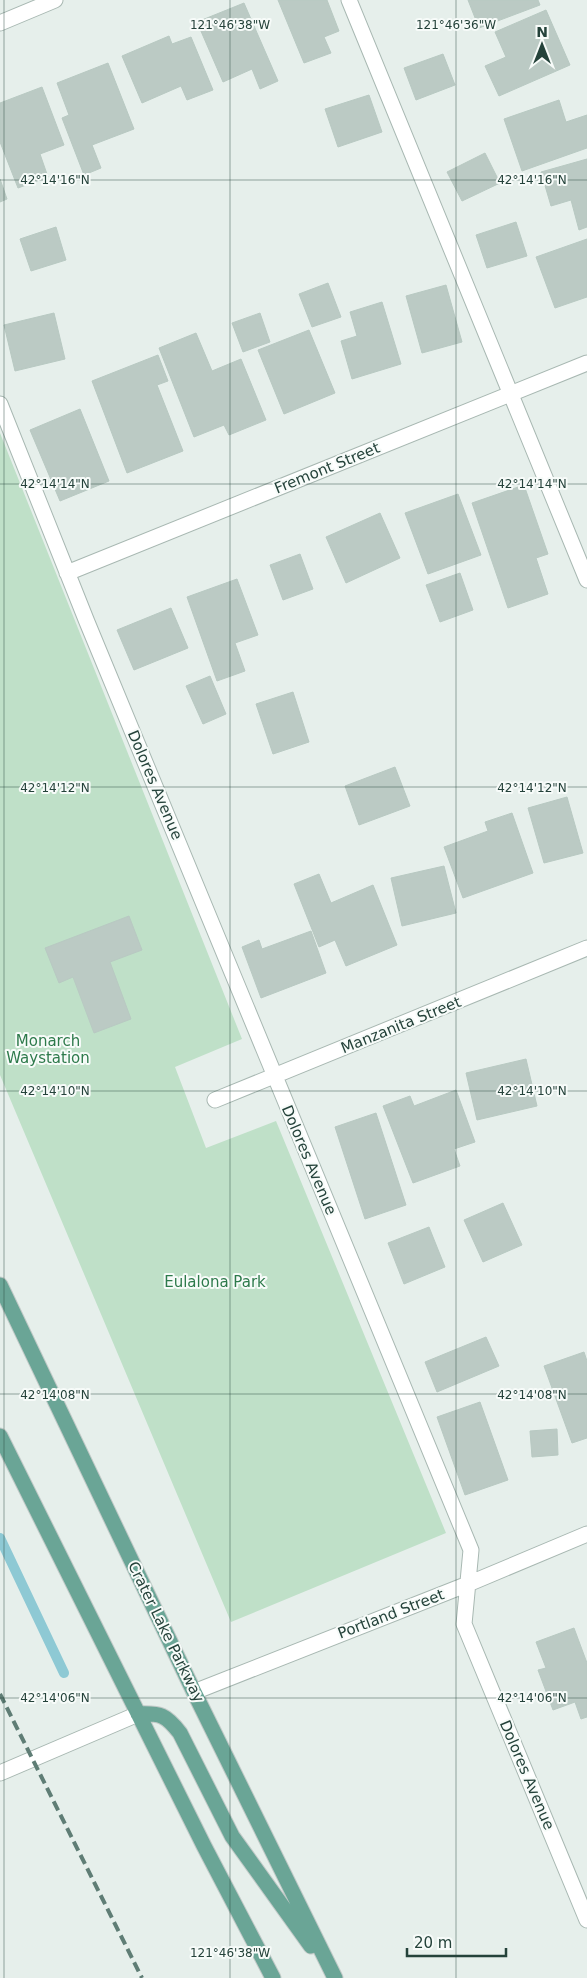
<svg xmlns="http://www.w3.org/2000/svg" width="587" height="1978" viewBox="0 0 587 1978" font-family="'DejaVu Sans',sans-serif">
	<rect width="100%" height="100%" fill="#e6efeb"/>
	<path fill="#bfe0c8" d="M0,433l242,606 -67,28 31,81 70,-27 170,412 -215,89 -231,-547z"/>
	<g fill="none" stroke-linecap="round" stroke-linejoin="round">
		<path stroke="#8ec9d4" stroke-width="10" d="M0,1538l64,135"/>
	</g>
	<path fill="#bbcac4" stroke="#b8c9c2" d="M278,0h49l12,31 -15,6 7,16 -27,10z
		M468,0h70l2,5 -61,23z
		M244,3l34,78 -18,8 -8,-20 -29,13 -26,-60z
		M546,10l24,55 -71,31 -14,-30 21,-9 -11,-25z
		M169,36l3,8 19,-7 22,53 -26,10 -6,-14 -39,17 -20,-47z
		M443,54l12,31 -39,15 -12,-32z
		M108,63l26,66 -42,16 9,23 -17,7 -22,-57 7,-3 -12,-32z
		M42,87l22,58 -24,9 8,23 -30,11 -18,-46v-39z
		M369,95l13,37 -44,15 -13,-38z
		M559,100l7,22 21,-7v33l-65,23 -18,-52z
		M485,153l15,30 -38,18 -15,-29z
		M587,159v68l-8,3 -8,-30 -20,6 -10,-34z
		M0,179l7,20 -7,3z
		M516,222l11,34 -40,12 -11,-33z
		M56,227l10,33 -35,11 -11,-32z
		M587,239v58l-32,11 -19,-51z
		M328,283l13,34 -29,10 -13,-33z
		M446,285l16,57 -40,11 -16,-57z
		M382,302l19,62 -49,15 -11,-38 16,-5 -7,-24z
		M54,313l11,46 -50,12 -11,-46z
		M260,313l10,29 -27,10 -11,-29z
		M309,330l26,63 -51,21 -26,-64z
		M196,333l16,38 29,-12 25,61 -37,15 -5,-10 -30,12 -35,-89z
		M158,355l10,26 -11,4 26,66 -56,22 -35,-92z
		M80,409l29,72 -49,20 -30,-71z
		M524,485l24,69 -12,4 12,36 -40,14 -36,-105z
		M458,494l23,61 -53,19 -23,-61z
		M380,513l20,45 -54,25 -20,-46z
		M300,554l13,35 -30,11 -13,-35z
		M460,573l13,37 -33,12 -14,-37z
		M237,579l21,56 -23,8 10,28 -28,10 -30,-84z
		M171,608l17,40 -54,22 -17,-40z
		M210,676l16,38 -23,10 -17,-38z
		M293,692l16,50 -36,12 -17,-50z
		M395,767l15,39 -51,19 -14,-39z
		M567,797l16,56 -39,10 -16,-55z
		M512,813l21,60 -70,25 -19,-51 44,-16 -3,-9z
		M444,866l12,47 -54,13 -11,-48z
		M319,874l12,29 42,-18 24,60 -51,21 -11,-26 -16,7 -25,-63z
		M129,916l13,34 -32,12 21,57 -37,14 -21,-56 -14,6 -14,-35z
		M311,931l15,42 -65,25 -19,-51 17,-7 3,9z
		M526,1059l11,47 -60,14 -11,-47z
		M456,1090l19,52 -21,7 6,17 -47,17 -30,-77 27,-10 4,10z
		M376,1113l30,92 -41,14 -30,-92z
		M503,1203l19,42 -39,17 -19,-42z
		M429,1227l16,40 -41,17 -16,-41z
		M486,1337l13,29 -62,26 -12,-30z
		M584,1352l3,9v77l-15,5 -28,-77z
		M480,1402l28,78 -43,15 -28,-78z
		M557,1429l1,26 -26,2 -2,-26z
		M574,1628l13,35v54l-6,2 -6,-17 -22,8 -15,-40 8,-2 -10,-26z"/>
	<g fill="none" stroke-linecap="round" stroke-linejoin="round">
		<g stroke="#a8b8b2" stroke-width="17">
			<path id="lane" d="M349,0l238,580"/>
		</g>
		<g stroke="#a8b8b2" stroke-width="17">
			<path id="street" d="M0,23l55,-23
				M0,404l87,218 384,928 -7,74 123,296
				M67,573l520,-210
				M215,1100l372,-152
				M194,1692l274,-108 119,-50
				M0,1773l138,-59"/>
		</g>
		<g stroke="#c2cac8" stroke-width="17">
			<path id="primary" d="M0,1285l194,407 141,286
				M0,1436l204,410 69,132
				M138,1714c23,-1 28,1 42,19l52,103 79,110"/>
		</g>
		<use href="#lane" stroke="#fff" stroke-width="15"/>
		<use href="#street" stroke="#fff" stroke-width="15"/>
		<use href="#primary" stroke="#6aa596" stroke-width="15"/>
		<path stroke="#5f7d75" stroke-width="4" stroke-dasharray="10 5" stroke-linecap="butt" d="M0,1694l142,284"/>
	</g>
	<path fill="none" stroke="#24423a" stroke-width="1" stroke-opacity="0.45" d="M4,0v1978M230,0v1978M456,0v1978M0,180h587M0,484h587M0,787h587M0,1091h587M0,1394h587M0,1698h587"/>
	<g text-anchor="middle" stroke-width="4" stroke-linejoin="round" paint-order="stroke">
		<g font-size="15" fill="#24423a" stroke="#f7fbf9">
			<text transform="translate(327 468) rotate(-22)" y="5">Fremont Street</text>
			<text transform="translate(155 785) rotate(67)" y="5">Dolores Avenue</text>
			<text transform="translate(401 1025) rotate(-22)" y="5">Manzanita Street</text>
			<text transform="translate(309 1160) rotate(67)" y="5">Dolores Avenue</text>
			<text transform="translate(391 1614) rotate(-21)" y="5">Portland Street</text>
			<text transform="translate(166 1632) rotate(64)" y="5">Crater Lake Parkway</text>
			<text transform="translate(527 1775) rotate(67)" y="5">Dolores Avenue</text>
		</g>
		<g font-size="15" fill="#2d7a4b" stroke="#f7fbf9">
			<text x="48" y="1046">Monarch<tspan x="48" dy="17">Waystation</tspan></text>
			<text x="215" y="1287">Eulalona Park</text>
		</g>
	</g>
	<g font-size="12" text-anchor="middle" fill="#24423a" stroke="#f7fbf9" stroke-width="4" stroke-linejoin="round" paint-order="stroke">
		<text x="230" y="29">121°46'38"W</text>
		<text x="456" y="29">121°46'36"W</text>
		<text x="55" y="184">42°14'16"N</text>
		<text x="532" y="184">42°14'16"N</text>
		<text x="55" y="488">42°14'14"N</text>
		<text x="532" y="488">42°14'14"N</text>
		<text x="55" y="792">42°14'12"N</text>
		<text x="532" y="792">42°14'12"N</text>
		<text x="55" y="1095">42°14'10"N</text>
		<text x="532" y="1095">42°14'10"N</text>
		<text x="55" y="1399">42°14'08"N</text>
		<text x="532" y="1399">42°14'08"N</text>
		<text x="55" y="1702">42°14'06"N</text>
		<text x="532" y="1702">42°14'06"N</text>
		<text x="230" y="1957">121°46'38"W</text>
	</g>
	<g transform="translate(542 45)" stroke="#f7fbf9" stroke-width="4" paint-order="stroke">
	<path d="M0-4L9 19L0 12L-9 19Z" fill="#24423a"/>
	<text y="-8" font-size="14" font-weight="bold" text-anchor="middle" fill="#24423a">N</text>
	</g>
	<path d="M407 1948v8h99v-8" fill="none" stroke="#24423a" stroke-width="2.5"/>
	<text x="414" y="1948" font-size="15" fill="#24423a" stroke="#f7fbf9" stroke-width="4" paint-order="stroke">20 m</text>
</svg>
